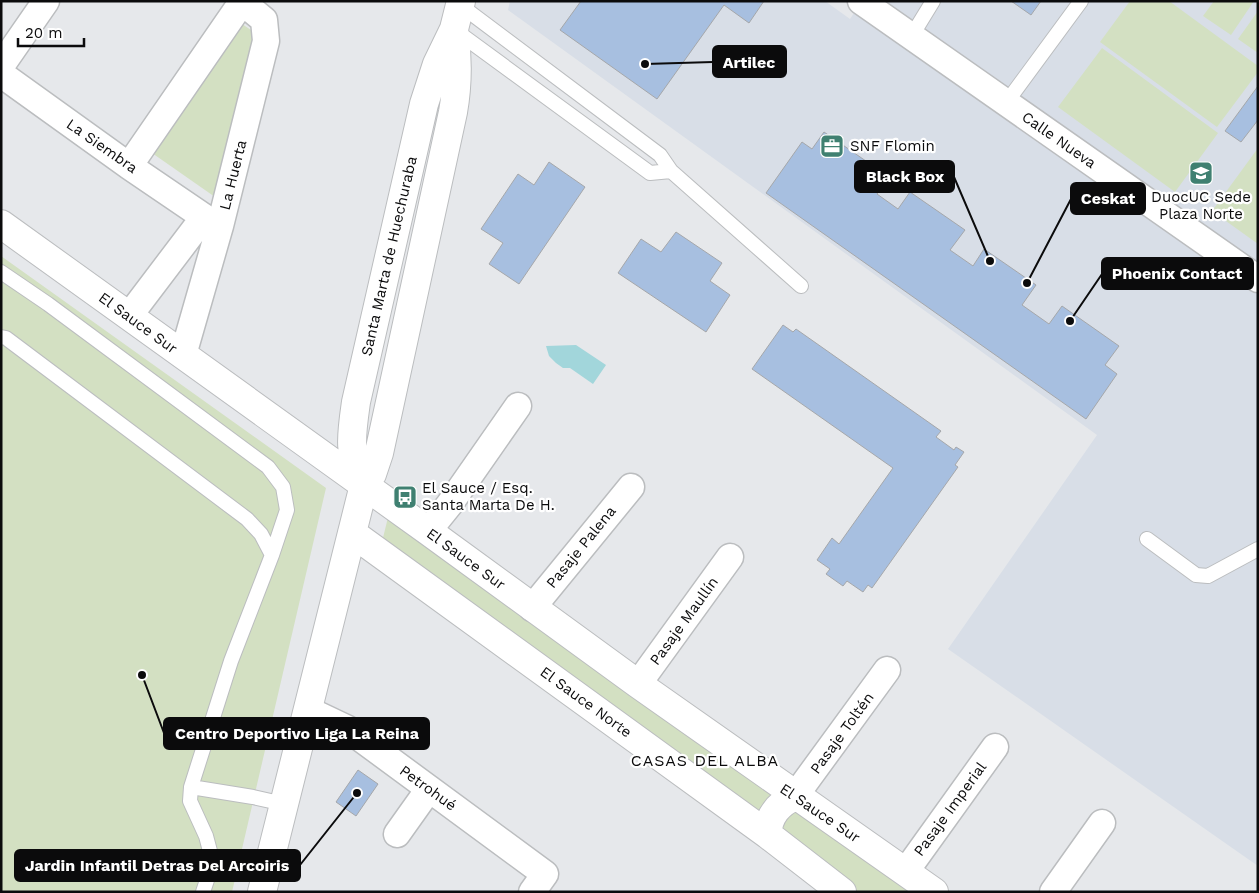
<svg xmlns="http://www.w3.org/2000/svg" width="1259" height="893" viewBox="0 0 1259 893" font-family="'Work Sans',sans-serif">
	<rect width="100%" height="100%" fill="#e6e8eb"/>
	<path fill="#d8dee7" d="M510,1h315l25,18 12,-18h396v865l-310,-217 149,-214 -589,-425z"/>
	<path fill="#d3e0c2" d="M1130,1h39l89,65v6l-41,55 -117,-85z
		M1214,1h40l-23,34 -28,-19z
		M1258,11v42l-20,-14z
		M242,24l12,8 -39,165 -63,-44z
		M1102,48l116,85 -43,59 -117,-85z
		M1258,148v96l-46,-33z
		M1,256l325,232 -94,404h-231z
		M392,501l530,391h-72l-469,-346z"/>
	<path fill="#a2d6db" d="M576,345l30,20 -13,19 -23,-16h-7l-7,-5 -7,-7 -3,-10z"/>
	<path fill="#a7bfe0" stroke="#a5a7aa" d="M581,1h183l-15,22 -25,-18 -67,94 -97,-69z
		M1011,1h30l-10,14z
		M1258,86v34l-17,22 -16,-11z
		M824,132l65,45 -12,17 21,15 12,-17 55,38 -15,20 23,16 11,-17 52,36 -14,20 27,19 13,-18 57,40 -14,19 12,9 -31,45 -320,-226 36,-51 10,7z
		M549,162l36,25 -66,97 -30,-20 14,-21 -22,-14 37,-55 16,11z
		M676,232l46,31 -12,18 20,14 -24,37 -88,-59 23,-34 20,13z
		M783,325l10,7 3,-3 145,102 -5,6 18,13 2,-3 8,5 -9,13 3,2 -86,121 -4,-3 -5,7 -16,-11 -4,5 -17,-12 4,-5 -13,-9 15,-22 7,6 54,-76 -141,-99z
		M358,770l20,14 -22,32 -20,-14z"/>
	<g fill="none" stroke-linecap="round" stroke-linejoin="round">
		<g stroke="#bbbdbf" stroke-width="16">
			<path id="lane" d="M460,5l200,150 11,16 130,115
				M456,31l194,142 21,-2
				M911,37l22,-36
				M1006,103l75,-102
				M1,272l47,32 220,163 15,20 4,23 -15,45 -41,106 -40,126 -1,14 16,35 4,15 -1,23 -6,18
				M1,337l5,1 241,181 14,15 11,21
				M1147,539l49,36 12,1 50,-27
				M191,787l62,10 31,7"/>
		</g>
		<g stroke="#bbbdbf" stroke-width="29">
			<path id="street" d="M861,1l397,278
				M1,66l45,-65
				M1,74l128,92 75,51 16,9
				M129,166l113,-164
				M129,316l75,-99
				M183,355l37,-129 46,-185 -2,-21 -23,-19
				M428,531l21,-26 69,-99
				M532,608l99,-121
				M638,684l92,-127
				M308,710l40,19 197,145 -13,18
				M795,796l92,-126
				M397,834l32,-45
				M906,871l89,-124
				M1053,892l49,-69"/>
		</g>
		<g stroke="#bbbdbf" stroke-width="30">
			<path id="secondary" d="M1,224l427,307 210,153 296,208
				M364,485c-16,-32 -13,-48 -8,-83l68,-298 13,-40 17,-35 7,-28
				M352,533l415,301 75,58
				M767,834c2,-19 11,-30 28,-38
				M262,892l102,-407 8,-11 7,-21 74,-341c5,-28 5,-54 1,-83"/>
		</g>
		<use href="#lane" stroke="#fff" stroke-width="14"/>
		<use href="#street" stroke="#fff" stroke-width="26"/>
		<use href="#secondary" stroke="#fff" stroke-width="28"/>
	</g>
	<defs>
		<g id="office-square" transform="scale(1.25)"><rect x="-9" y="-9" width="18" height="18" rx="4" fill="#3f8071" stroke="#fff"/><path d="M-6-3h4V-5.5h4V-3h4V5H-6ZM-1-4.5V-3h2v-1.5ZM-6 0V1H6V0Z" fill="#fff"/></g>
		<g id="university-square" transform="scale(1.25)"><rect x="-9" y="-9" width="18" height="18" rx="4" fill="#3f8071" stroke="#fff"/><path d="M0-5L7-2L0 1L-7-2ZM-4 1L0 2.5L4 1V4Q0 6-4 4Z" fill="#fff"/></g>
		<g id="bus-square" transform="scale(1.25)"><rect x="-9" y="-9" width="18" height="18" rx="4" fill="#3f8071" stroke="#fff"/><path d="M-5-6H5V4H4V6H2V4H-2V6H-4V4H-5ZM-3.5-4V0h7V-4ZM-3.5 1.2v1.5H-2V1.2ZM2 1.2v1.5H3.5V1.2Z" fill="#fff"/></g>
	</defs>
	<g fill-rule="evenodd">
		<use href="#office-square" x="832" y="146"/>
		<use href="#university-square" x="1201" y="173"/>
		<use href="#bus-square" x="405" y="497"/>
	</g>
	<g text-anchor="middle" stroke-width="4.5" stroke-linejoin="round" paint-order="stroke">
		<g font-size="15" fill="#0b0b0c" stroke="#fff">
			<text transform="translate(1059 140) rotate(35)" y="5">Calle Nueva</text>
			<text transform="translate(102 146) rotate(35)" y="5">La Siembra</text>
			<text transform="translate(233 175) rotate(-76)" y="5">La Huerta</text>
			<text transform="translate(389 256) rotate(-77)" y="5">Santa Marta de Huechuraba</text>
			<text transform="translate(138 323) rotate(36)" y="5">El Sauce Sur</text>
			<text transform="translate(581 547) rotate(-51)" y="5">Pasaje Palena</text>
			<text transform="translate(466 559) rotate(36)" y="5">El Sauce Sur</text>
			<text transform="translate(684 621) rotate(-54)" y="5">Pasaje Maullín</text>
			<text transform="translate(586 702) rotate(36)" y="5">El Sauce Norte</text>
			<text transform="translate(842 733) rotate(-54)" y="5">Pasaje Toltén</text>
			<text transform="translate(428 788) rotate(36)" y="5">Petrohué</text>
			<text transform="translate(950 809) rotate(-54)" y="5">Pasaje Imperial</text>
			<text transform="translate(820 813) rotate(34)" y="5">El Sauce Sur</text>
		</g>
		<g font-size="15" fill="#0b0b0c" stroke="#fff" text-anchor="start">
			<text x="850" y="151">SNF Flomin</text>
			<text x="1201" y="202" text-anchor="middle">DuocUC Sede<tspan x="1201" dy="17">Plaza Norte</tspan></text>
			<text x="422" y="493">El Sauce / Esq.<tspan x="422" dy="17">Santa Marta De H.</tspan></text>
		</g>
		<g font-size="16" letter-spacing="1" fill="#0b0b0c" stroke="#fff">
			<text x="705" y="766">CASAS DEL ALBA</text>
		</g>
	</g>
	<path fill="none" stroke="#0b0b0c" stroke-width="2" d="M645 64L713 62M990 261L954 177M1027 283L1071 199M1070 321L1102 274M142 675L164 733M357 793L300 865"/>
	<g fill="#0b0b0c" stroke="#fff" stroke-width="2">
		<circle cx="645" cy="64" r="5"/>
		<circle cx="990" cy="261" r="5"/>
		<circle cx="1027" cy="283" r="5"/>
		<circle cx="1070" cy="321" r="5"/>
		<circle cx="142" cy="675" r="5"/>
		<circle cx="357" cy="793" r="5"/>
	</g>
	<g fill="#0b0b0c" stroke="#0b0b0c" stroke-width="2">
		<rect x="713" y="46" width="73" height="31" rx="5"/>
		<rect x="855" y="161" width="99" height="31" rx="5"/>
		<rect x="1071" y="183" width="74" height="31" rx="5"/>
		<rect x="1102" y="258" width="151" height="31" rx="5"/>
		<rect x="164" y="718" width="265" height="31" rx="5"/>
		<rect x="15" y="850" width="285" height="31" rx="5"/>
	</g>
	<g font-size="16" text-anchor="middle" font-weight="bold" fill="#fff">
		<text x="749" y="68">Artilec</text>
		<text x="905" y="182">Black Box</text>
		<text x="1108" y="204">Ceskat</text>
		<text x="1177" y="279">Phoenix Contact</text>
		<text x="297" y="739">Centro Deportivo Liga La Reina</text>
		<text x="157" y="871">Jardin Infantil Detras Del Arcoiris</text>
	</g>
	<rect width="1259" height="893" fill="none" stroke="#0b0b0c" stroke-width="5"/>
	<path d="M18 38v8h66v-8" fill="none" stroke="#0b0b0c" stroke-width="2.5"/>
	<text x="25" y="38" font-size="15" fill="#0b0b0c" stroke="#ffffff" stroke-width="4" paint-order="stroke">20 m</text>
</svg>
